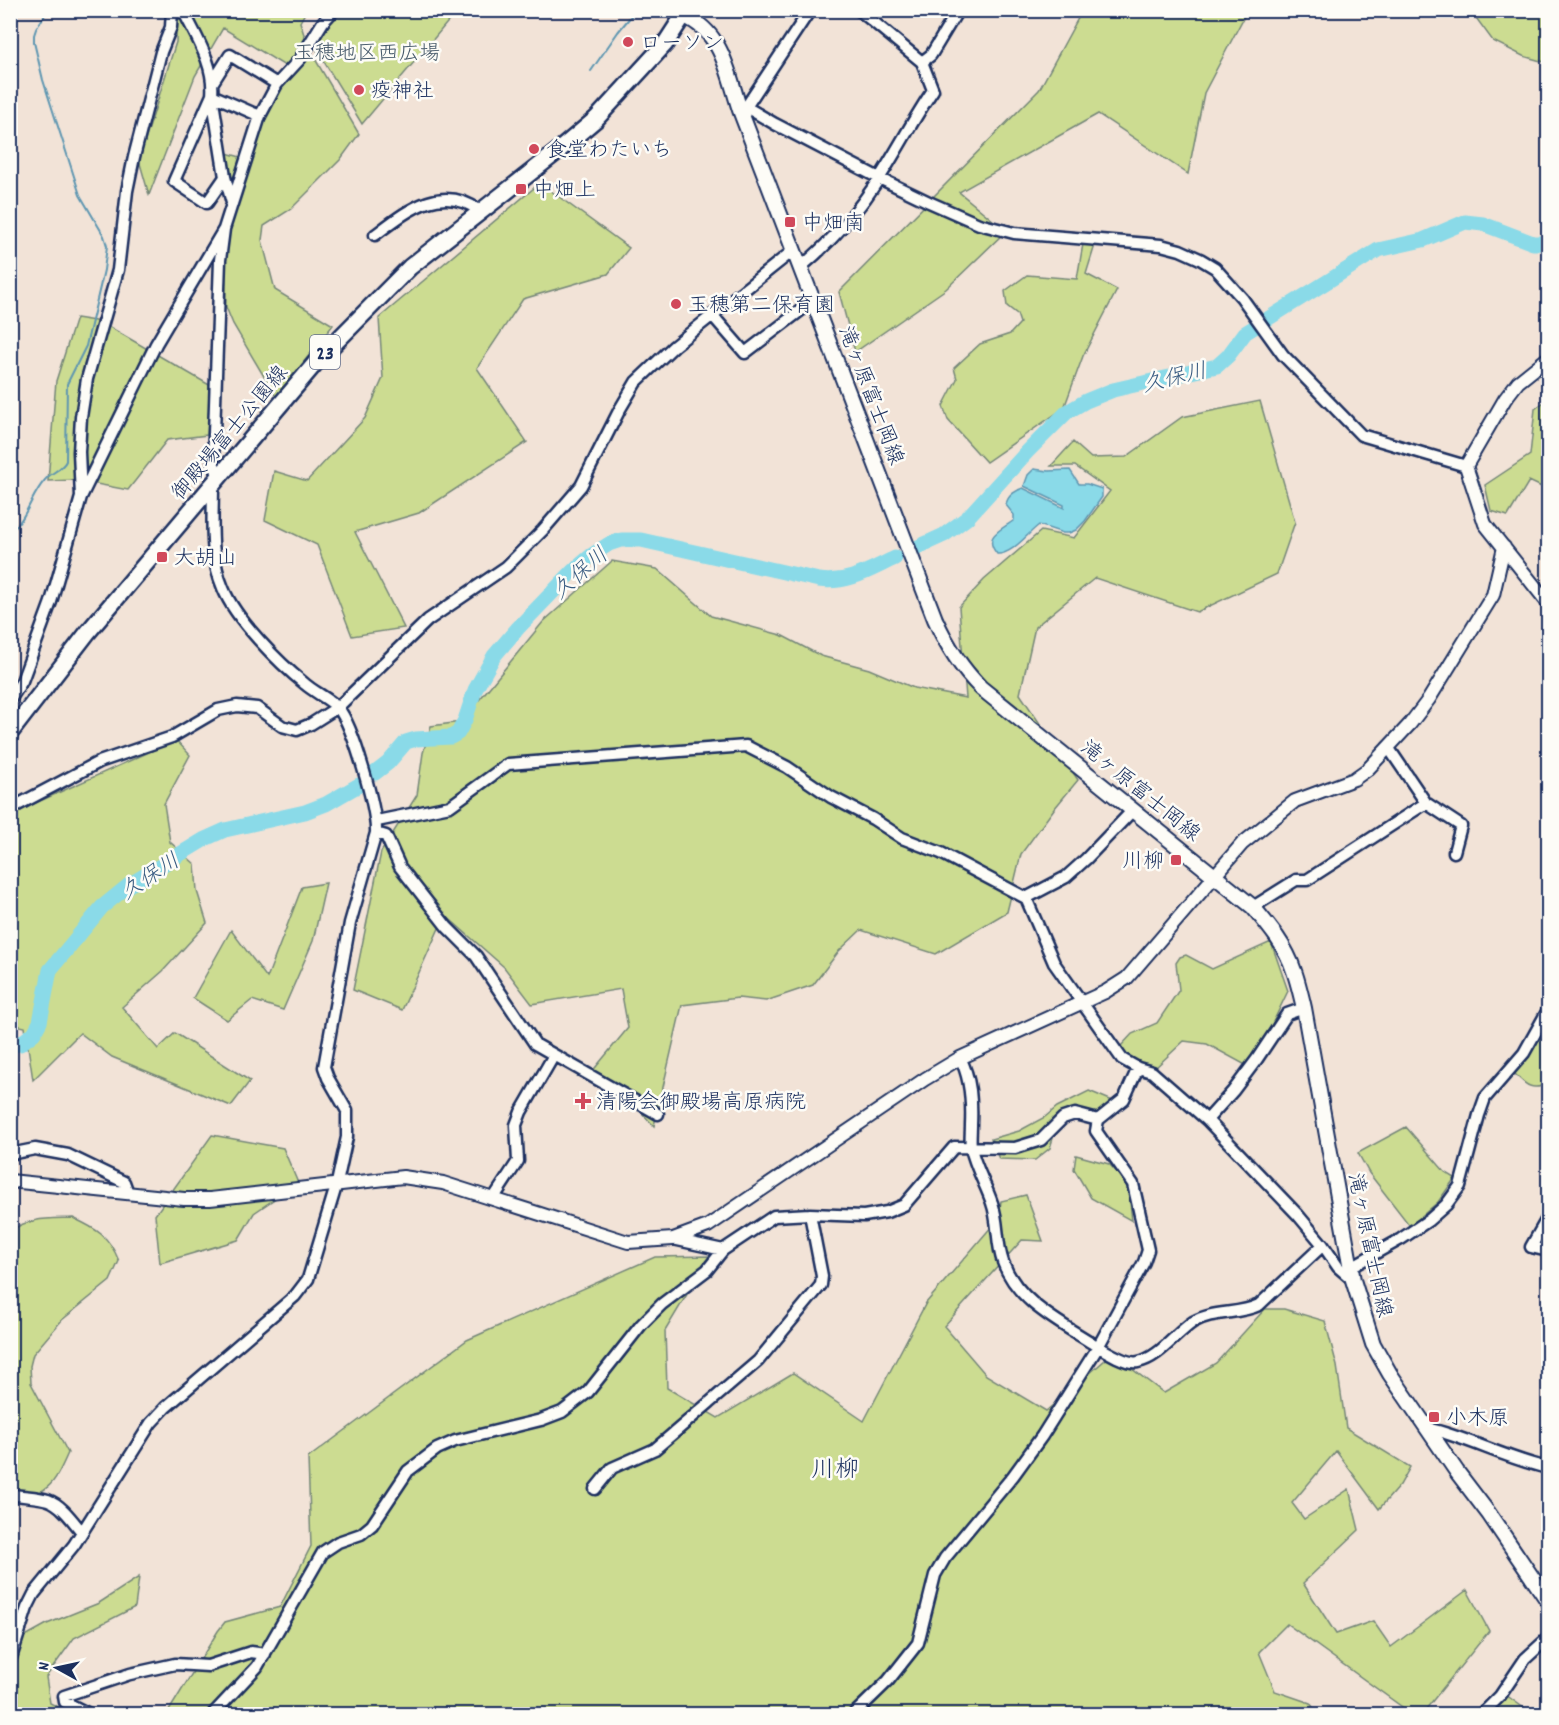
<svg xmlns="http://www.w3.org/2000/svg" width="1559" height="1725" viewBox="0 0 1559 1725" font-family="Dekko,'Klee One',sans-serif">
	<rect width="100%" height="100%" fill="#f2e3d7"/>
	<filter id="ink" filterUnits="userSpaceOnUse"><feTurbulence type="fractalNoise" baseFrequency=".0167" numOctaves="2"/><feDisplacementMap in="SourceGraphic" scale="12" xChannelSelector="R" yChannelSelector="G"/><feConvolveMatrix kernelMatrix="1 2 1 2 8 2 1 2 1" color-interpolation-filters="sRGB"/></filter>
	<g filter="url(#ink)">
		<path fill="#ccdc91" stroke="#748678" stroke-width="1.5" d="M177,11h129l-6,11 8,25 51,87 -19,26 -49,49 -27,17 -2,14 13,50 58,35 -57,72 -43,-73 -7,-17 -1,-45 4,-45 43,-116 18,-32 -67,-41 -28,48 -46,119 -10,-35 37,-118z
			M341,11v-1l116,1 -95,113 -47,-77 13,-22z
			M1082,11h165l-43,82 -16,81 -90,-60 -139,78 47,39 -60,58 -91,63 -16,-60 200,-202z
			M1471,11h77v52l-25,-7 -30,-15z
			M223,152l21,6 -12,40z
			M540,183l89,65 -21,26 -85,25 -46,69 50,74 -108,71 -64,19 49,96 -52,8 -35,-91 -52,-25 9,-49 33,10 58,-63 18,-40 -4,-60z
			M1084,238l11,7 -9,29 31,16 -34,66 -19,52 -78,54 -38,-42 -5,-14 14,-27 -3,-11 26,-24 30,-10 10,-11 -3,-9 -10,-8 -2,-15 22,-16 50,4z
			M76,318l25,4 110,64 -4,49 -40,5 -39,50 -53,-10 -27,1 8,-100z
			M1548,399v91l-19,-9 -21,35 -17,-5 -6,-26 45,-30 5,-46z
			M1260,401l35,121 -18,52 -80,38 -102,-34 -60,49 -15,67 58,86 -24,29 -33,45 -14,58 -71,42 -75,-24 -22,21 -26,34 -47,16 -28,-3 -56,7 -28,121 -30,-32 -38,-15 42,-51 -7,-39 -89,15 -28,-37 -59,-52 -43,95 -49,-20 28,-138 36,-57 6,-42 8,-27 30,-4 82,-100 69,-61 45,8 54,47 70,19 40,21 48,13 45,19 52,10 -7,-91 25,-27 57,-49 33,7 36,-47 -35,-25h-24l22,-24 18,16 35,-1 56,-40z
			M176,740l14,15 -26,49 6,38 25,22 2,27 10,32 -44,48 -41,36 36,42 17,-16 75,48 -19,25 -119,-49 -32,-24 -47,47 -8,-53 -14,-3v-210z
			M326,883l-13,58 -30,69 -31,-10 -25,20 -34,-22 38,-68 36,48 35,-91z
			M1271,942l17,49 -37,77 -44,-24 -23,-3 -30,28 -34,-13v-9l12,-13 25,-11 22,-33 -3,-27 4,-6 6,-2 26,14z
			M1548,1018v65c-17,10 -24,0 -35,-11z
			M1089,1091l26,11 -17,13 -41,10 -7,23 -15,12 -36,-1 -8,-20 28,-8 26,-14 12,-10z
			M1406,1127l39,45 10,6 -17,24 -28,24 -41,-53 -11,-20z
			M212,1135l71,13 15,35 -44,30 -16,27 -78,23 -5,-48z
			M1076,1155l33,9 19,19 4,38 -41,-23 -17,-29z
			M1026,1195l17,46 -21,-1 -78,86 42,49 60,36 66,-57 52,39 52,-30 49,-54h19l41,12 12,45 9,62 64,39 -10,18 -21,24 -43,-58 -44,52 12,16 45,-30 10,41 -56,53 33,51 37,-13 18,26 76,-57 22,41 -67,83h-10l-125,-90 -28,28 16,39 35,12 8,11h-1151l51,-83 7,-9 55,-15 31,-61 -3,-88 159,-118 188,-83 55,-1 -45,75 2,57 51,30 75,-45 71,48 62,-118 73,-85 2,-17z
			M73,1218c24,11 36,18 46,43l-9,20 -48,39 -29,34 -3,12 1,17 37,70c-15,34 -20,41 -57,46v-268c17,-14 40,-12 62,-13z
			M139,1577l-4,30 -61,31 -28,39 4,26 22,11h-61v-70l36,-20 52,-21z
			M1506,1695l26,19h-43z"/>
		<path fill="#8adae8" stroke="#5e96b1" stroke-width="1.5" d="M1034,469l14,2 22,-1 9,14h8l15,5v8l-17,24 -9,9 -7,3h-6l-24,-8c-11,8 -27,30 -42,29 -16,-19 7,-25 17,-34v-5l-8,-10c1,-9 9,-14 17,-17l41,20v-3l-40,-19 4,-11z"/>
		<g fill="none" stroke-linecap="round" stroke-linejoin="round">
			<path stroke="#5e96b1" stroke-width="2" d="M591,71l27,-39 18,-22
				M10,532c17,-13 21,-37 35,-52 6,-8 17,-10 21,-19l1,-77 19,-38 18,-76 3,-24 -3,-10 -24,-41 -37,-115 -9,-38v-7l2,-6 12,-19"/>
			<path stroke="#8adae8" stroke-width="15" d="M918,547l26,-12 23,-17 60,-66 40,-40 19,-11 27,-11 104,-24 11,-10 17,-23 133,-83 45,-10 42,-18 18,2 50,19h15
				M375,773l13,-10 18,-21 10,-3 35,-2 7,-4 7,-13 10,-30 19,-34 24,-28 55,-57 19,-16 17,-11 12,-4h20l178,40c29,4 50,-10 76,-22
				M10,1045l10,-1 14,-11 6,-11 10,-52 52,-63 27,-22 76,-46 20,-9 80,-18 21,-8 33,-19"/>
			<g stroke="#1b2f5e" stroke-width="15">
				<path id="minor" d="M183,10c13,27 32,55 29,85l13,82 7,26
					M671,10l13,6
					M922,62l9,-7 27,-45
					M213,82l17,-27 47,29
					M746,107l29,17 104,54 50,24 50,22 35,9 147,12 19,5 20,9 15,9 27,30 41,57 78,80 105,31
					M741,110l5,-3 64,-97
					M225,177l-18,26 -33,-22 38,-86 48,21
					M375,235c32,-24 66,-53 105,-24
					M801,267c30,-25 58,-57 79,-90 18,-28 34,-59 53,-87l-11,-28 -63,-52
					M713,316l32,37 68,-52
					M219,477l-6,-15 7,-202 4,-31 36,-113 17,-32 23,-25 23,-37 11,-12
					M81,497l-2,-45 2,-35 6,-38 31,-109 9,-79 7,-34 27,-105 10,-25 1,-17
					M10,700l12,-19 29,-79 30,-105 75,-153 68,-115
					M1388,747l38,56 35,23 -7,26
					M10,809l89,-47 73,-25 46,-27 19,-4 20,2 25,18 15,4 14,-6 27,-17 90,-87 78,-53 37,-37 38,-44 39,-77 16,-27 38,-36 120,-96
					M377,821l73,-15 58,-42 238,-18 41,21 44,30 42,22 29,19 39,15 85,45 28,65 68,96 16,9 14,4 55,48 91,95 25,30 15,22 15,13
					M376,833l10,3 14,31 47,60 29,29 59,88 123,70
					M1026,898l40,-21 20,-18 47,-49
					M1253,907l43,-27h11l119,-77
					M960,1058c11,20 12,44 11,67 0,7 -1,16 0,23 4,19 15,37 21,55 7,19 4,40 11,59 14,39 56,60 89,81 10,6 35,22 46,19 21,-4 37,-28 55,-40 20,-12 45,-7 66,-17l64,-60
					M1207,1120l26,-29 24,-32 30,-45 17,-6
					M10,1154l25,-5 33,6 56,27 4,11
					M493,1199l25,-38 -2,-36 5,-13 33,-57
					M1548,1217l-17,30 17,4
					M673,1239l50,11
					M1351,1267l50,-28 28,-19 17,-15 14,-19 19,-71 6,-17 39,-45 24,-43
					M1427,1428c42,10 80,31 121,40
					M595,1489l17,-21 43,-19 103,-88 63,-76 1,-9 -12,-62
					M10,1494c13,3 26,2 38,6 14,5 24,20 34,32
					M10,1661l17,-53 7,-14 40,-49 77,-122 14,-15 130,-112 13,-17 29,-96 10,-46v-26l-19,-33 -4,-11 26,-144 26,-90c1,-23 -23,-108 -38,-125 -7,-8 -24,-16 -33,-24 -26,-21 -70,-65 -82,-96 -14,-32 -10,-69 -10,-103
					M89,1714l-24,-12 -1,-6 66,-22 45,-10 33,2 43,-14 14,2
					M213,1714l44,-47 66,-115 15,-10 23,-8 11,-9 36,-54 29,-22 18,-8 86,-21 21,-8 26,-20 53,-67 21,-21 45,-34 16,-20 51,-34 36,-2 54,2 23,-4 17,-7 50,-58 61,1 26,-8 22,-22 12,-4 23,6
					M854,1714l34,-33 30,-38 17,-68 10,-17 68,-82 29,-40 56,-89 46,-85 4,-12 -15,-66 -37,-53 2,-11 26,-21 14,-31
					M1482,1714l18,-18 25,-37 23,-21"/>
			</g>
			<g stroke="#1b2f5e" stroke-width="16">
				<path id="tertiary" d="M1548,358l-30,24 -13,17 -39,67 19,58 63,79
					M10,1181l174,18h26l193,-22 40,6 185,59 45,-3 35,-13 217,-147 35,-21 145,-66 22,-14 115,-134 53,-43 59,-22 14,-10 42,-45 19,-25 64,-104 11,-48"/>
			</g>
			<g stroke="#1b2f5e" stroke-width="18">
				<path id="secondary" d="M684,16c39,16 44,58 56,94l195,509c12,27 25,48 46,69l272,219c16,19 33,39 41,64 4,11 7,24 10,37l49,272 20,64 17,30 67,98 32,42 59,87"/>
			</g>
			<g stroke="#1b2f5e" stroke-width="20">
				<path id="primary" d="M10,733l78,-101 230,-272 92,-93 148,-116 38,-32 69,-75 22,-34"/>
			</g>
			<use href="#minor" stroke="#fdfcf7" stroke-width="10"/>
			<use href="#tertiary" stroke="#fdfcf7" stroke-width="12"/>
			<use href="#secondary" stroke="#fdfcf7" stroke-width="14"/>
			<use href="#primary" stroke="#fdfcf7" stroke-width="15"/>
		</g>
	</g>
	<g fill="#d1495b" stroke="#fdfcf7" stroke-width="2">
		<circle cx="628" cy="42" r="6"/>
		<circle cx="359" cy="90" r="6"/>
		<circle cx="534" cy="149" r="6"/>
		<rect x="515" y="183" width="12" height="12" rx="3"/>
		<rect x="784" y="216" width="12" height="12" rx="3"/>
		<circle cx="676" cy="304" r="6"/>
		<rect x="156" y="551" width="12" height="12" rx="3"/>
		<rect x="1170" y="854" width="12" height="12" rx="3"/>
		<path d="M580 1092h6v6h6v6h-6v6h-6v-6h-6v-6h6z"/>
		<rect x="1428" y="1411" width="12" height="12" rx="3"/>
	</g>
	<g text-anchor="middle" stroke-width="5" stroke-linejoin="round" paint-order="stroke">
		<rect fill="#fdfcf7" stroke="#5f6c8c" stroke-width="1.5" x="310" y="335" width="30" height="34" rx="4.5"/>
		<g font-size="20" font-weight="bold" fill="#1b2f5e">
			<text x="325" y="359">23</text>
		</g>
		<g font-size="21" fill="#1b2f5e" stroke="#fdfcf7" text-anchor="start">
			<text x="640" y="49">ローソン</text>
			<text x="371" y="97">疫神社</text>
			<text x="546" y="156">食堂わたいち</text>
			<text x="533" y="196">中畑上</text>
			<text x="802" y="229">中畑南</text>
			<text x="688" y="311">玉穂第二保育園</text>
			<text x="174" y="564">大胡山</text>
			<text x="1164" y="867" text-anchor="end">川柳</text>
			<text x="596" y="1108">清陽会御殿場高原病院</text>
			<text x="1446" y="1424">小木原</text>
		</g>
		<g font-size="21" fill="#475a6b" stroke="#fdfcf7">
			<text x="367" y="59">玉穂地区西広場</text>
		</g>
		<g font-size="21" fill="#1b2f5e" stroke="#fdfcf7">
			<text transform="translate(872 395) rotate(69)" y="7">滝ヶ原富士岡線</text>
			<text transform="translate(229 432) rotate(-50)" y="7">御殿場富士公園線</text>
			<text transform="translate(1141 790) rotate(39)" y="7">滝ヶ原富士岡線</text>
			<text transform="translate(1371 1245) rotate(78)" y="7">滝ヶ原富士岡線</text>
		</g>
		<g font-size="22" font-style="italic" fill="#375a80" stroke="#fdfcf7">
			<text transform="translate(1174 376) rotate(-13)" y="8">久保川</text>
			<text transform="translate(579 572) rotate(-41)" y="8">久保川</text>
			<text transform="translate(149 875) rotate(-33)" y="8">久保川</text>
		</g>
		<g font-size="24" fill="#1b2f5e" stroke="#fdfcf7">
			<text x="835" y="1476">川柳</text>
		</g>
	</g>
	<rect width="1559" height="1725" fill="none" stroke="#fdfcf7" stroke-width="36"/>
	<rect x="18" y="18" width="1523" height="1689" fill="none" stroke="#1b2f5e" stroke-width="2" filter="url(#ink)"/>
	<g transform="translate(57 1668) rotate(278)" stroke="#fdfcf7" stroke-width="4.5" paint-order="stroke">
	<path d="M0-4.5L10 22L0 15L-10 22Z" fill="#1b2f5e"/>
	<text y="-9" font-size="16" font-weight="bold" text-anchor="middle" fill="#1b2f5e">N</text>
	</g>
</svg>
